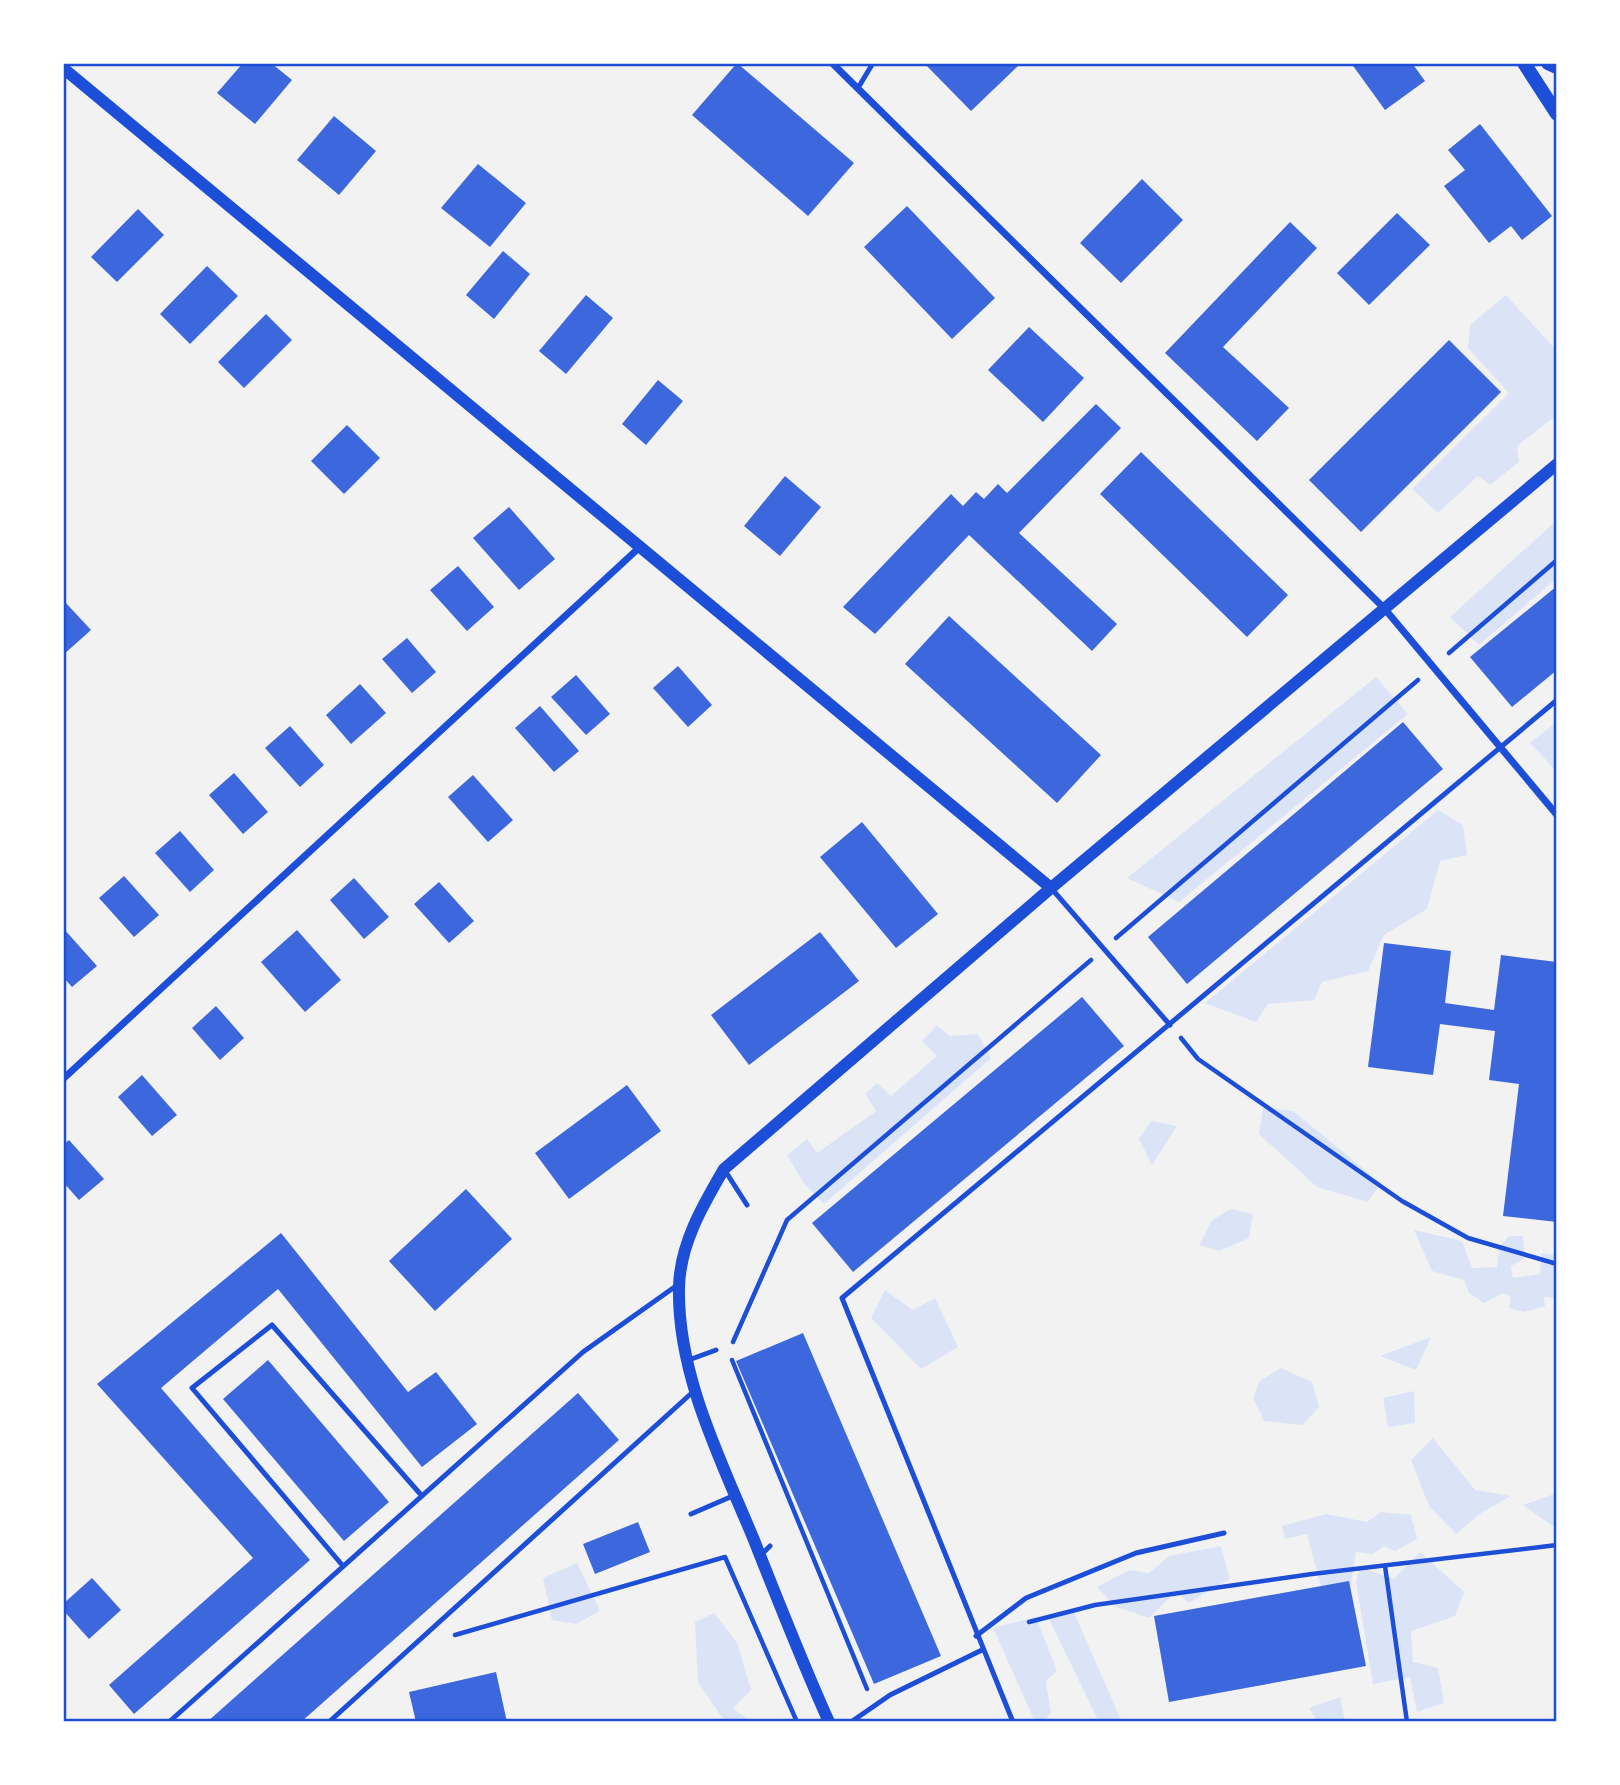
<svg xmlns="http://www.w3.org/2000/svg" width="1620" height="1785" viewBox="0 0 1620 1785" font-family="Commissioner,sans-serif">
	<rect width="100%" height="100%" fill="#f2f2f2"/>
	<path fill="#dbe4f7" d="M1506,295l51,56v64l-40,31 2,16 -29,23 -12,-9 -40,37 -26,-24 97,-96 -41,-45 2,-23z
		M1557,520v58l-78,67 -29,-28z
		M1376,677l32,37 -229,188 -52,-24z
		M1557,722v50l-27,-29z
		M1438,810l25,15 4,30 -27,6 -13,48 -43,26 -16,36 -46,11 -8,18 -46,4 -12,18 -51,-19z
		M937,1025l13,11 28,-2 13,24 -167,146 -21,-22 -16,-27 20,-16 10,14 59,-42 -11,-17 12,-11 14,13 46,-40 -15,-15z
		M1263,1107l30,4 88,72 -13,19 -51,-15 -58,-53z
		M1151,1121l26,5 -25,39 -13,-26z
		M1231,1209l22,5 -4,24 -30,13 -20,-6 13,-25z
		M1414,1230l48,11 10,27 25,-1 2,-20 10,-11h14l2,22 -14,8 2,12 27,-4 2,-21 15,2v43l-13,-1 1,9 -21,6 -15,-4 2,-11 -8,-4 -19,10 -15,-10 -5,-13 -32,-9z
		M885,1290l28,20 22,-12 23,49 -37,22 -50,-51z
		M1431,1337l-15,33 -36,-14z
		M1281,1368l31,14 7,25 -17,18 -38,-4 -11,-23 7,-17z
		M1414,1391l1,32 -27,4 -5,-29z
		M1433,1438l42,52 36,6 -30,17 -25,21 -27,-28 -18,-46z
		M1557,1493v36l-34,-24z
		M1381,1512l30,3 6,24 -22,12 -11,-5 -11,8 -17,-2 -7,43 -26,-1 -16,-60 -22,5 -3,-13 44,-12 41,8z
		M1221,1546l9,33 -42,24 -11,-12 -28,27 -33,-11 -19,-20 32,-17 20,3 20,-17z
		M1420,1552l44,40 -9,24 -44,15 2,31 25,6 6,35 -27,9 -7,-35 -37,7 -17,-102 4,-15 34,12z
		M577,1563l23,48 -24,13 -24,-4 -9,-42z
		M1073,1610l47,108 -3,4h-18l-50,-103z
		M714,1613l23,29 14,48 -18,18 18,14h-26l-27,-40 -3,-60z
		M1036,1617l21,54 -11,10 5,32 -8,9h-8l-42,-94z
		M1340,1697l5,25h-27l-9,-14z"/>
	<path fill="#3d67dc" d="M243,63h28l21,17 -37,44 -38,-31z
		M737,63l117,100 -46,53 -116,-101z
		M924,63h93l2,2 -48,46z
		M1351,63h61l13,18 -40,29z
		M334,116l42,35 -37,44 -42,-35z
		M1480,124l72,92 -30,24 -11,-14 -22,17 -45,-57 21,-16 -17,-20z
		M478,164l48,39 -36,44 -49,-39z
		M1142,179l41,41 -62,63 -41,-40z
		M907,206l88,92 -43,41 -88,-92z
		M138,209l26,26 -47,47 -26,-25z
		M1397,213l33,32 -61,60 -32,-32z
		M1290,222l27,26 -94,99 66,61 -32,33 -92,-88z
		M503,251l27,23 -36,45 -28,-24z
		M207,266l31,30 -48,48 -30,-30z
		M586,295l27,23 -47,56 -27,-23z
		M266,314l26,26 -48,48 -26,-26z
		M1029,327l55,51 -41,44 -55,-52z
		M1449,340l52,52 -140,140 -52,-52z
		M658,380l25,21 -37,44 -24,-21z
		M1096,404l25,24 -102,105 98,91 -25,27 -123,-116 -94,99 -32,-27 108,-113 12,12 13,-14 8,7 14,-15 9,9z
		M347,425l33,33 -36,36 -33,-33z
		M1141,452l147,143 -41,42 -147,-143z
		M785,476l36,31 -41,49 -36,-30z
		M509,507l46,52 -36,31 -46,-52z
		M458,566l36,41 -27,24 -37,-41z
		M1557,586v84l-45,37 -42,-50z
		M65,602l26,28 -28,25v-52z
		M949,616l152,139 -44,48 -152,-139z
		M407,638l29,34 -24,21 -30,-34z
		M678,666l34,39 -24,22 -35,-39z
		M576,675l34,39 -24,21 -35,-38z
		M360,684l26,29 -35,31 -25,-29z
		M540,706l39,45 -25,21 -39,-44z
		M1403,722l40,47 -256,215 -39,-47z
		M290,726l34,39 -24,22 -35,-39z
		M234,773l34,39 -25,22 -34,-39z
		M473,775l40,45 -25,22 -40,-45z
		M862,822l76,92 -42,34 -76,-91z
		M180,831l34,39 -24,22 -35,-39z
		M124,876l35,39 -25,22 -35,-39z
		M354,878l35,39 -25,22 -34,-39z
		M439,882l35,39 -25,22 -35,-39z
		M63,928l34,38 -25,21 -9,-10z
		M297,930l44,50 -36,32 -44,-50z
		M820,932l39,49 -110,84 -38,-50z
		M1384,943l67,8 -6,52 49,7 7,-55 56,7v260l-54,-6 16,-132 -30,-4 6,-49 -55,-7 -7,51 -65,-8z
		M1082,997l42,49 -271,226 -41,-49z
		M216,1006l28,32 -24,22 -28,-32z
		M142,1075l35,40 -25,21 -34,-39z
		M627,1085l34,46 -92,68 -34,-46z
		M69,1140l35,39 -25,21 -16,-18v-37z
		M466,1189l46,50 -77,72 -46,-50z
		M281,1233l127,159 28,-20 41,52 -55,43 -144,-178 -117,99 149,172 -176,154 -25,-29 144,-127 -156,-174z
		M803,1333l138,323 -67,28 -138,-323z
		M268,1360l121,142 -45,39 -121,-142z
		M578,1393l41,47 -318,282h-94z
		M638,1522l12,30 -55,22 -12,-30z
		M92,1578l29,32 -32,29 -26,-29v-6z
		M1349,1581l17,85 -197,36 -15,-86z
		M496,1672l11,50h-91l-7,-30z"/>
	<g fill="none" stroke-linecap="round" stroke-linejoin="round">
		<path stroke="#1d4ed8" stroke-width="4.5" d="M1449,653l108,-93
			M1116,938l302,-258
			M1181,1038l17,21 204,142 66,37 89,26
			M733,1342l54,-122 304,-260
			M732,1360l135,329
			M1385,1566l22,156
			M1029,1622l66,-17 217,-31 245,-29
			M455,1635l270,-78 72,165"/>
		<path stroke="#1d4ed8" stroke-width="5" d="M858,88l15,-25
			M1051,888l119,137
			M724,1169l23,36
			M686,1361l30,-11
			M691,1514l44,-19
			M760,1556l10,-10
			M343,1566l-151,-178 80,-63 150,171
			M976,1636l50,-38 110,-45 88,-20
			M169,1722l414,-370 93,-66
			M329,1722l366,-332
			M851,1722l39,-27 92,-45
			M1013,1722l-171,-424 715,-598"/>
		<path stroke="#1d4ed8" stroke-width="7" d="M832,63l552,545 173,207
			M63,1079l578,-533"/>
		<path stroke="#1d4ed8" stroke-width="12" d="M63,68l988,820
			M829,1722c-27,-60 -51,-121 -75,-182 -33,-80 -77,-165 -75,-253 1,-43 24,-82 45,-118l327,-281 506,-424"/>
		<path stroke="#1d4ed8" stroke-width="14" d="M1524,63l33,51
			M1548,63l9,4"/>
	</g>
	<rect width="1620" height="1785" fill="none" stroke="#ffffff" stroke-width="130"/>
	<rect x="65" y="65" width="1490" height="1655" fill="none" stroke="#1d4ed8" stroke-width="2.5"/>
</svg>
